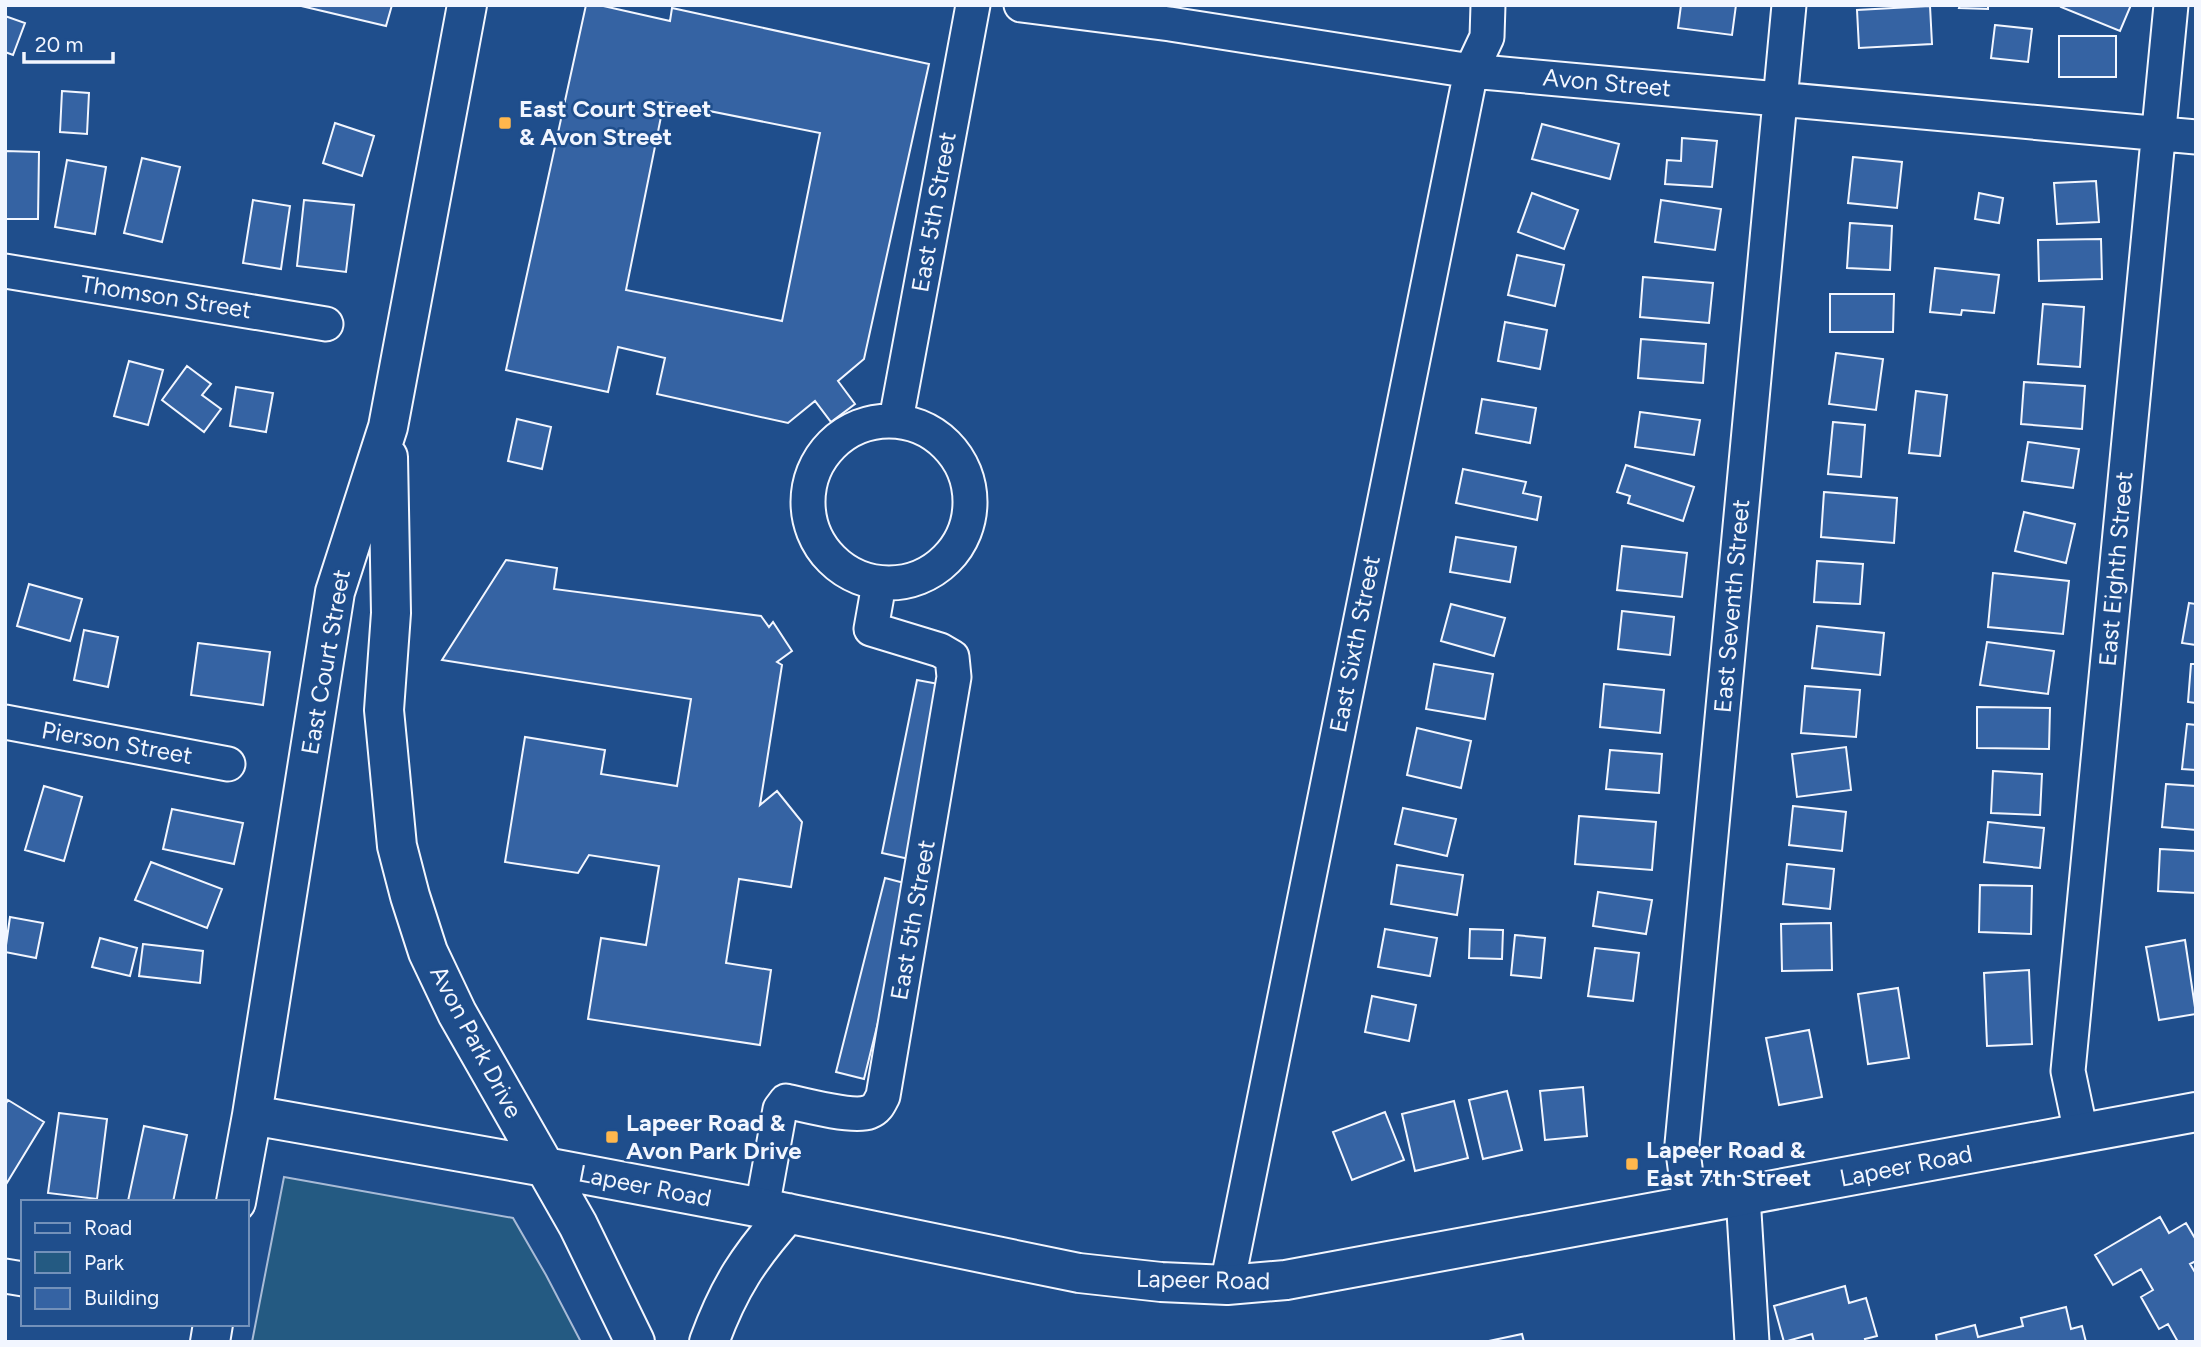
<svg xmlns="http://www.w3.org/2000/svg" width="2201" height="1347" viewBox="0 0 2201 1347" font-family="Figtree,sans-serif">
	<rect width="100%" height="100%" fill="#1f4e8c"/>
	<path fill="#245a82" stroke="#a8bbd7" stroke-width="2" d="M284,1177l229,41 33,57 35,67h-329z"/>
	<path fill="#3563a3" stroke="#f2f6ff" stroke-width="2" fill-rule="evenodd" d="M297,5h95l-6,21z
		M586,5h13l71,16 2,-13 257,56 -65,295 -26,22 17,23 -24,18 -16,-21 -27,22 -131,-29 8,-36 -47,-11 -10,45 -102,-22zM664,102l156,31 -38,188 -156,-31z
		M1681,5h55l-4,30 -54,-7z
		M1960,5h28v4l-29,-1z
		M2062,5h69l-11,26 -59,-24z
		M1930,6l2,38 -73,4 -2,-38z
		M5,16l20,7 -12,32 -8,-3z
		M1995,25l37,4 -4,33 -37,-4z
		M2059,36h57v41h-57z
		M62,91l27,2 -2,41 -27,-2z
		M335,123l39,13 -12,40 -39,-13z
		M1542,124l77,20 -9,35 -78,-20z
		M1682,138l35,3 -5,46 -47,-3 2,-24 14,1z
		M5,151l34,1 -1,67h-33z
		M1853,157l49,5 -5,46 -49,-5z
		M142,158l38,9 -18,75 -38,-9z
		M67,160l39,7 -11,67 -40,-7z
		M2096,181l3,41 -42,2 -3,-41z
		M1532,193l46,17 -14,39 -46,-17z
		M1979,193l24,5 -4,25 -24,-4z
		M253,200l37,6 -9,63 -38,-6z
		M304,200l50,5 -8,67 -49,-6z
		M1661,200l60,9 -6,41 -60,-8z
		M1850,223l42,3 -2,44 -43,-2z
		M2101,239l1,40 -63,2 -1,-41z
		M1517,255l47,10 -9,41 -47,-11z
		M1935,268l64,7 -5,38 -32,-3 -1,5 -31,-3z
		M1643,277l70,6 -4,40 -69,-6z
		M1830,294h64l-1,38h-63z
		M2043,304l41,3 -4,60 -42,-3z
		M1505,322l42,8 -7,39 -42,-8z
		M1641,339l65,5 -3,39 -65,-5z
		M1836,353l47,6 -7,51 -47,-6z
		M129,361l34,9 -15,55 -34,-9z
		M187,366l24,18 -9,11 19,14 -17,23 -42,-32z
		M2024,382l61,4 -3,43 -61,-5z
		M236,387l37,6 -7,39 -36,-6z
		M1916,391l31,4 -7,61 -31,-3z
		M1482,399l54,9 -6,35 -54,-10z
		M1640,412l60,8 -6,35 -59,-8z
		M517,419l34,8 -9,42 -34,-8z
		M1833,422l32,3 -4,52 -33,-3z
		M2028,442l51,7 -6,39 -51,-7z
		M1626,465l68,22 -11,34 -55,-18 2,-7 -13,-4z
		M1463,469l63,13 -3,11 18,4 -4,23 -81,-17z
		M1824,492l73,6 -3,45 -73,-6z
		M2024,512l51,12 -9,39 -51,-12z
		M1456,537l60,10 -6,35 -60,-10z
		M1622,546l65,7 -5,44 -65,-7z
		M506,560l51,8 -3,21 207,27 8,11 4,-5 19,29 -15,11 5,3 -22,140 17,-14 25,31 -11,65 -52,-8 -13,84 45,7 -11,75 -172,-26 13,-81 45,7 13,-79 -70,-11 -11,18 -73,-11 20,-125 80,13 -4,24 76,12 14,-87 -249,-39z
		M1817,561l46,3 -3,40 -46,-2z
		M1993,573l76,8 -6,53 -75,-7z
		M29,584l53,15 -12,42 -53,-15z
		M2189,603l7,1v41l-14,-2z
		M1451,604l54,14 -11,38 -53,-15z
		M1622,611l52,6 -4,38 -52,-6z
		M1817,626l67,7 -4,42 -68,-7z
		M84,630l34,7 -10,50 -34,-7z
		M1987,642l67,9 -6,43 -68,-9z
		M198,643l72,9 -7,53 -72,-10z
		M1434,664l59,10 -8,45 -59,-10z
		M2191,664h5v39l-8,-1z
		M917,680l27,5 -35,174 -27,-6z
		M1604,684l60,6 -4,43 -60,-6z
		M1805,686l55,4 -4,47 -55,-4z
		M1977,707l73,1 -1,41 -72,-1z
		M2187,724l9,1v45l-14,-1z
		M1417,728l54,13 -10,47 -54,-13z
		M1846,747l5,43 -54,7 -5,-43z
		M1610,750l52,4 -3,39 -53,-4z
		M1993,771l49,3 -2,41 -49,-2z
		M2166,784l30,2v44l-34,-3z
		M44,786l38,11 -18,64 -39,-11z
		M1793,806l53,6 -4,39 -53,-6z
		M1403,808l53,11 -9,37 -52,-12z
		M172,809l71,14 -9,41 -71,-15z
		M1579,816l77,6 -4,48 -77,-6z
		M1988,822l56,6 -4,40 -56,-6z
		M2160,849l36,2v42l-38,-2z
		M151,862l71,27 -15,39 -72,-28z
		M1787,864l47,5 -4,40 -47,-5z
		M1397,865l66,10 -6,40 -66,-11z
		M885,878l27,7 -48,194 -28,-7z
		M1980,885l52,1 -1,48 -52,-2z
		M1598,892l54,8 -6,34 -53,-8z
		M10,917l33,6 -7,35 -31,-6z
		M1831,923l1,47 -50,1 -1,-47z
		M1385,929l52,9 -7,38 -52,-9z
		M1470,929l33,1 -1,29 -33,-1z
		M1515,935l30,3 -4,40 -30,-3z
		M100,938l37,10 -7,28 -38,-9z
		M2185,940l11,74 -37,6 -13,-73z
		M143,944l60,7 -3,32 -61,-7z
		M1595,948l44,5 -6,48 -45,-5z
		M2029,970l3,74 -45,2 -3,-73z
		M1898,988l11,70 -41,6 -10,-70z
		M1372,996l44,9 -7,36 -44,-9z
		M1809,1030l13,67 -43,8 -13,-67z
		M1583,1087l4,49 -42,4 -5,-49z
		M1507,1091l15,59 -39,9 -14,-59z
		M8,1100l36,22 -39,64v-81z
		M1454,1101l14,57 -53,13 -13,-57z
		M1385,1112l19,48 -52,20 -19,-48z
		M59,1113l48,6 -10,80 -49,-6z
		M144,1126l43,9 -14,67 -45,-1z
		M2160,1217l9,16 17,-10 10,17v21l-6,3 6,10v68h-18l-10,-18 -9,5 -18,-32 12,-7 -12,-21 -28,16 -18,-30z
		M1845,1286l4,17 17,-5 11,38 -12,3 1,3h-52l-2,-8 -28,8 -10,-36z
		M2066,1307l5,22 11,-3 4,16h-149l-1,-7 39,-10 3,12 45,-11 -2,-8z
		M1522,1334l2,8h-40z"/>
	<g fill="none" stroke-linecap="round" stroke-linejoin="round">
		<g stroke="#f2f6ff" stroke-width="37">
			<path id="minor" d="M1021,5l149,19 301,47 725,66
				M5,271l321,53
				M896,420l77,-415
				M808 502a81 81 0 1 1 162 0a81 81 0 1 1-162 0Z
				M5,722l223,42
				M2081,1133l-13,-62 103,-1066
				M1743,1196l9,146
				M1690,1206l-8,-62 107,-1139
				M762,1208l18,-99 6,-8c17,4 68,17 83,11 8,-3 10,-8 14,-16l71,-419 -2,-20 -12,-7 -69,-21 8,-45
				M5,1276l18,3
				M1227,1285l244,-1214 16,-34 1,-32"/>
		</g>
		<g stroke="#f2f6ff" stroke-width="42">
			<path id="major" d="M388,457l3,156 -7,97 13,136 13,50 18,56 29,61 121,212 57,117
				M252,1115l293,52 217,41 317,65 82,9 66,3 59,-5 910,-168
				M236,1202l16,-87 83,-523 53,-165 79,-422
				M210,1342l3,-18
				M709,1342c20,-55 40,-85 79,-129"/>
		</g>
		<use href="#minor" stroke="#1f4e8c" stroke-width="33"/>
		<use href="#major" stroke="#1f4e8c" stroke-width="38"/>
	</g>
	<g fill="#ffb74d" stroke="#1f4e8c" stroke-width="2.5">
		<rect x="498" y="116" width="14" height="14" rx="3.5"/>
		<rect x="605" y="1130" width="14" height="14" rx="3.5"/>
		<rect x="1625" y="1157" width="14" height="14" rx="3.5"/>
	</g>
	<g text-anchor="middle" stroke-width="5" stroke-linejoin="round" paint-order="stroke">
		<g font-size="24" fill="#f2f6ff" stroke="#1f4e8c">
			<text transform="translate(1607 83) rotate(5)" y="8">Avon Street</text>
			<text transform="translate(934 212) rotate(-80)" y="8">East 5th Street</text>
			<text transform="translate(166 297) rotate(9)" y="8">Thomson Street</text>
			<text transform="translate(2116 569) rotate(-85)" y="8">East Eighth Street</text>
			<text transform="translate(1732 606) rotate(-85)" y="8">East Seventh Street</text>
			<text transform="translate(1355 644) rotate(-79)" y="8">East Sixth Street</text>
			<text transform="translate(326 662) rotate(-80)" y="8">East Court Street</text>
			<text transform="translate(117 743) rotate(10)" y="8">Pierson Street</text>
			<text transform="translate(913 920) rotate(-80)" y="8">East 5th Street</text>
			<text transform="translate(476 1042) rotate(62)" y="8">Avon Park Drive</text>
			<text transform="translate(1906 1166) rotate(-11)" y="8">Lapeer Road</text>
			<text transform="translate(645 1186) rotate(11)" y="8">Lapeer Road</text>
			<text transform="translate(1203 1280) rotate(1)" y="8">Lapeer Road</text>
		</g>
		<g font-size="24" font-weight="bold" fill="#f2f6ff" stroke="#1f4e8c" text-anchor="start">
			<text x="519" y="117">East Court Street<tspan x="519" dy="28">&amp; Avon Street</tspan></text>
			<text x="626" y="1131">Lapeer Road &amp;<tspan x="626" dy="28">Avon Park Drive</tspan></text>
			<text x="1646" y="1158">Lapeer Road &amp;<tspan x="1646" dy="28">East 7th Street</tspan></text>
		</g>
	</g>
	<rect width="2201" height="1347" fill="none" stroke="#f2f6ff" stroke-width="14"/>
	<rect x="21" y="1200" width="228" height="126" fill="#1f4e8c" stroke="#7391ba" stroke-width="2"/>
	<rect x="35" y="1223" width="35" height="10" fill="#1f4e8c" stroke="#7391ba" stroke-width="2"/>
	<text x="84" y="1235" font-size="21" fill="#f2f6ff">Road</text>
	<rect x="35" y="1252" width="35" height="21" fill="#245a82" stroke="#7391ba" stroke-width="2"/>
	<text x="84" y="1270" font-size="21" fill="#f2f6ff">Park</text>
	<rect x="35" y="1288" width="35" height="21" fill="#3563a3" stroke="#7391ba" stroke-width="2"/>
	<text x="84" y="1305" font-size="21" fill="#f2f6ff">Building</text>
	<path d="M24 52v10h89v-10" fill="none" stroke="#f2f6ff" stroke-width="3.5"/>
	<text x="35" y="52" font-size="21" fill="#f2f6ff" stroke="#1f4e8c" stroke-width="5" paint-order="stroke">20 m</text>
</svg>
